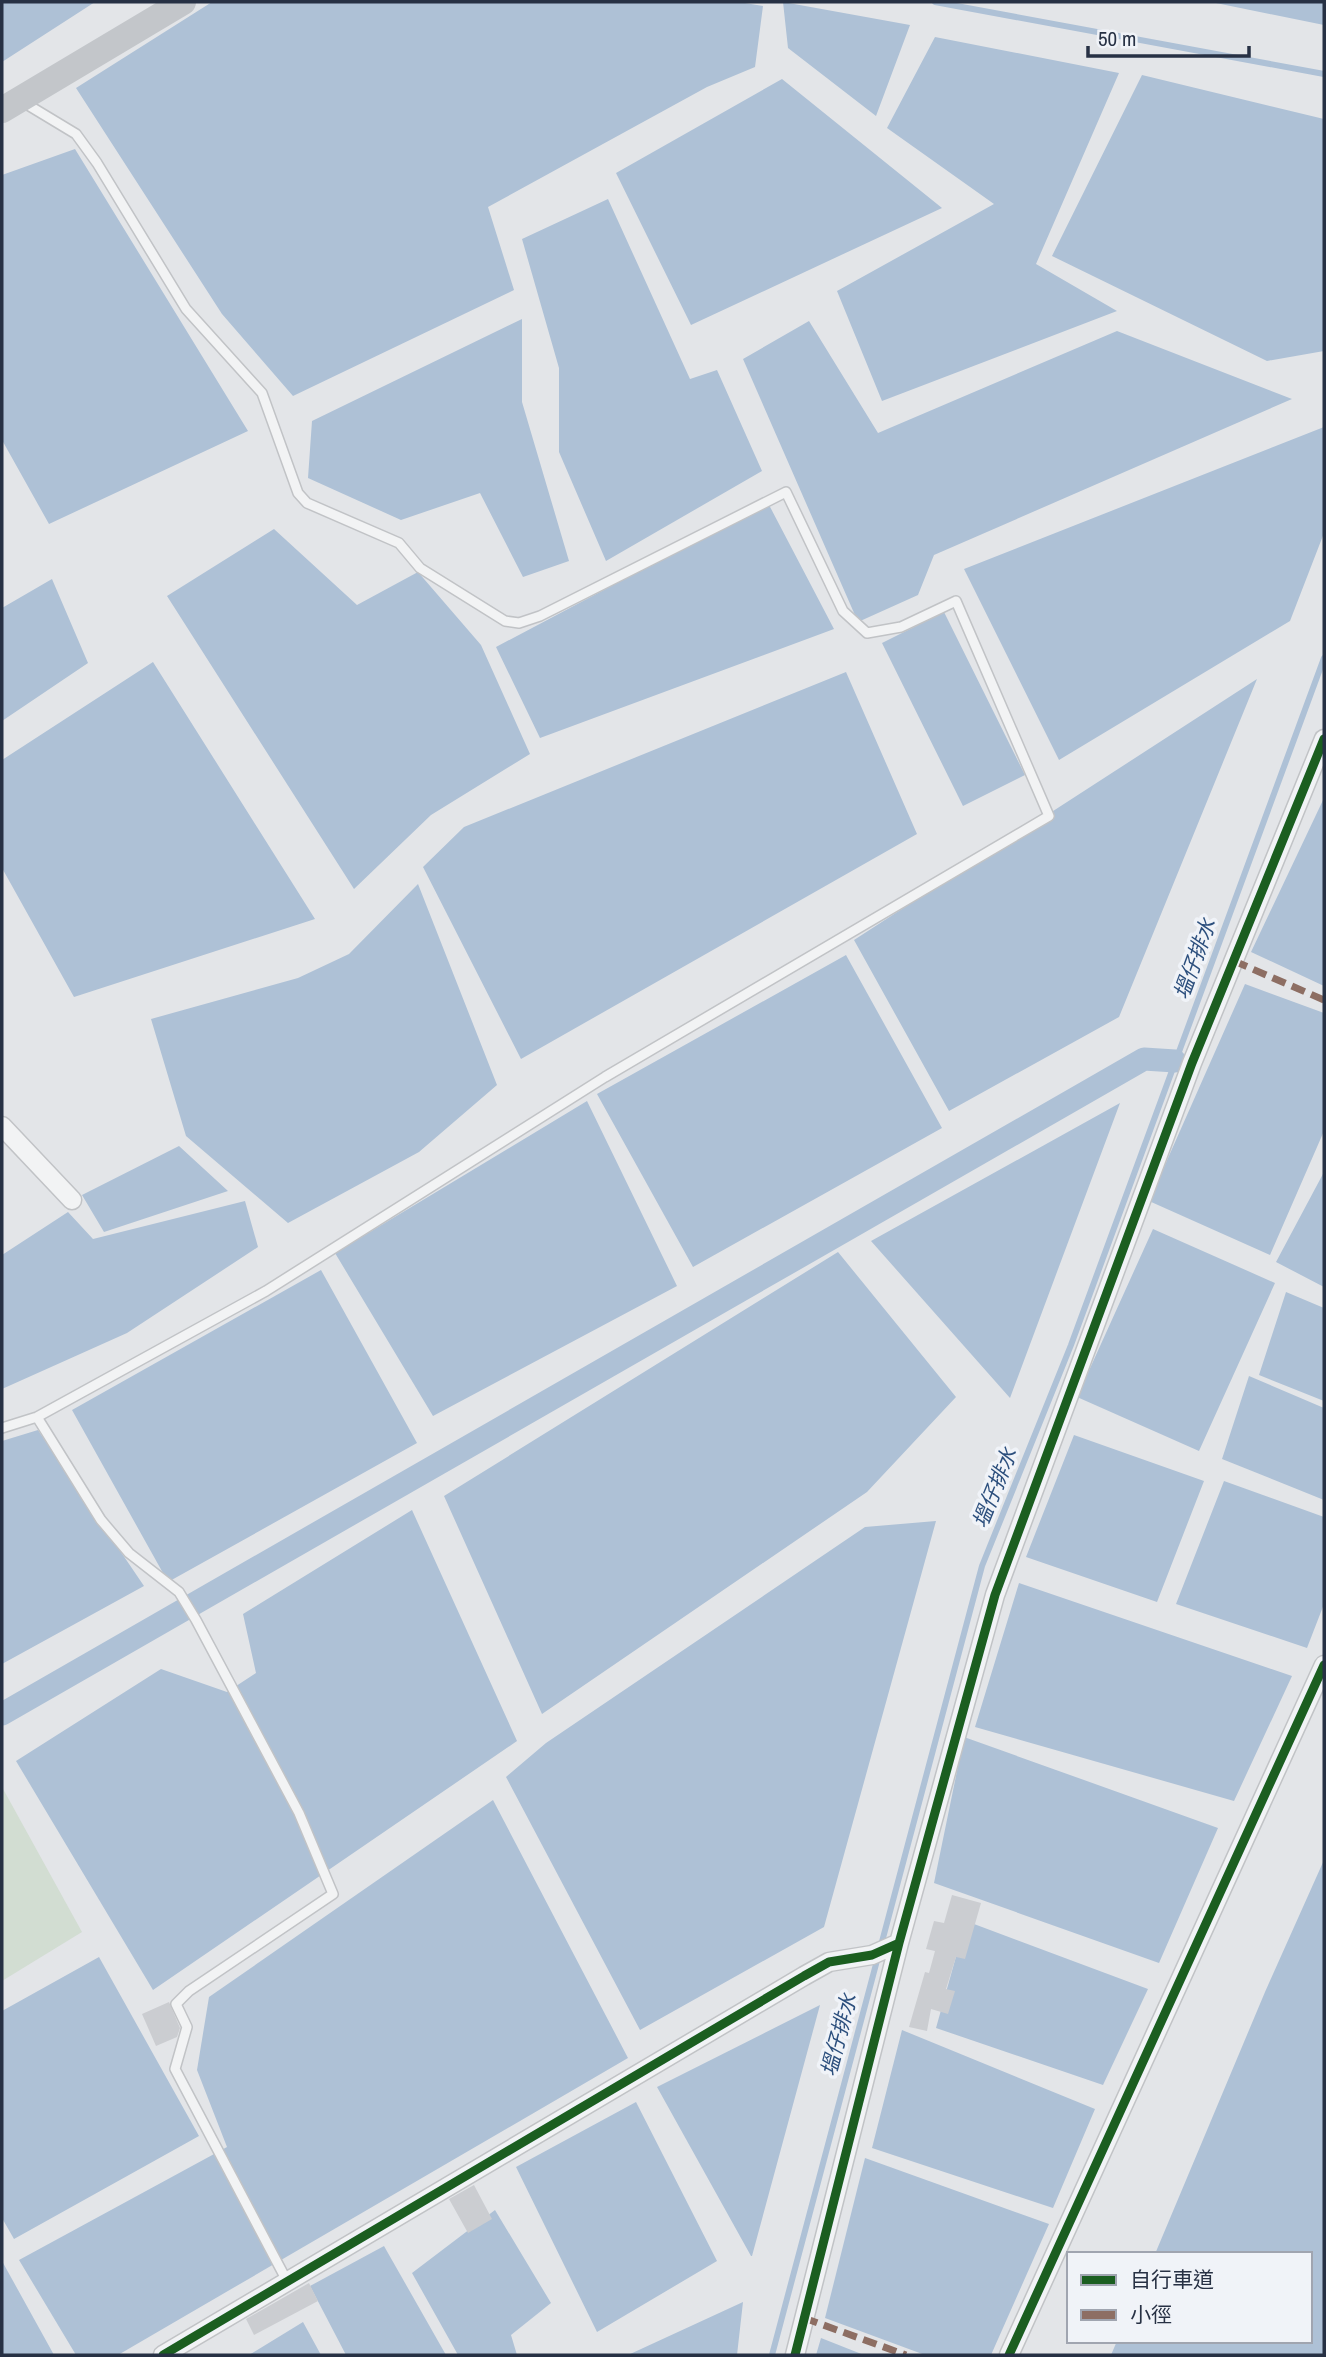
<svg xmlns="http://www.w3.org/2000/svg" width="1326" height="2357" viewBox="0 0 1326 2357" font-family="'Archivo Narrow','Noto Sans TC',sans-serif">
	<rect width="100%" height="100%" fill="#e3e5e8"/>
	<path fill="#d2ddd2" d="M2,1787l80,145 -80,49z"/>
	<path fill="#aec1d6" d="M2,2h93l-93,60z
		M212,2h527l24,4 -8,61 -48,20 -219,120 26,83 -221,106 -71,-82 -146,-226z
		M783,2l127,23 -34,91 -88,-68z
		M1211,2h113v23z
		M935,37l184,36 -83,191 81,47 -235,90 -45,-110 157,-87 -107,-76z
		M1142,75l182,44v232l-57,10 -215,-105z
		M782,79l160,129 -251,117 -75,-152z
		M75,149l173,282 -199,93 -47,-84v-265z
		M608,199l82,180 27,-9 45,101 -156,90 -47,-109v-84l-37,-129z
		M522,319v83l47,159 -46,16 -43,-84 -79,27 -93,-42 4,-57z
		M809,321l69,112 239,-102 175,68 -358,156 -16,40 -60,27 -115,-263z
		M1324,427v106l-34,88 -231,139 -95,-191z
		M768,503l66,126 -294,109 -44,-91z
		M274,529l83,76 61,-33 63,73 49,109 -99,61 -77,74 -187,-293z
		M52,579l36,84 -86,58v-113z
		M944,612l81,163 -62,31 -81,-163z
		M153,662l162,257 -241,78 -72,-129v-108z
		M846,672l71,162 -396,225 -98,-192 41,-40z
		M1257,679l-138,338 -170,94 -95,-171z
		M1324,798v188l-73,-34z
		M418,884l79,201 -78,67 -131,71 -102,-87 -35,-117 147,-41 51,-24z
		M846,955l96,173 -249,139 -96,-173z
		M1245,984l79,29v118l-54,124 -121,-54z
		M587,1101l90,185 -244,130 -98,-163z
		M1120,1103l-110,295 -139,-157z
		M179,1146l49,45 -124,41 -22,-37z
		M1324,1172v115l-48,-25z
		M245,1201l13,46 -131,86 -125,56v-134l66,-43 25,27z
		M1153,1229l122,54 -76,168 -122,-54z
		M838,1252l118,145 -89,95 -325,222 -98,-218z
		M321,1270l96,173 -249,139 -96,-172z
		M1286,1292l38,16v93l-65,-26z
		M1249,1376l75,32v92l-102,-41z
		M38,1430l106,156 -142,78v-223z
		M1074,1435l130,46 -47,121 -131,-45z
		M1224,1481l100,36v87l-17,44 -131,-44z
		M412,1510l105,231 -364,249 -137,-229 145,-92 66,23 29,-19 -13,-59z
		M936,1521l-112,406 -184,103 -134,-253 40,-34 319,-216z
		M1019,1583l273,93 -58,125 -259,-74z
		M964,1737l254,91 -59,135 -225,-80z
		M493,1800l135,258 -510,297h-42l-57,-95 208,-113 -30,-77 12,-73z
		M1324,1860v495h-213l6,-14h193v-87h-155l110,-262z
		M966,1921l182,68 -45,96 -167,-57z
		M99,1957l100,179 -185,103 -12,-21v-207z
		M820,2005l-68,251h-1l-94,-169z
		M902,2030l193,79 -42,99 -181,-60z
		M636,2102l81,159 -120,71 -81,-165z
		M865,2158l184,66 -58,131h-66l-100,-37z
		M495,2210l56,93 -40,32 6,20h-59l-46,-82z
		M384,2246l62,109h-100l-36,-69z
		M2,2261l52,94h-52z
		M743,2302l-6,53h-109z
		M303,2322l18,33h-72z
		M821,2338l43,17h-48z"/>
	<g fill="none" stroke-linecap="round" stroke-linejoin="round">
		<path stroke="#aec1d6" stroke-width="6" d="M935,2l389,72
			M772,2355l210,-789 89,-221 253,-687"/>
		<path stroke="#aec1d6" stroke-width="23" d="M2,1714l1142,-655 31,2"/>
	</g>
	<path fill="#cbcdd1" d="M952,1895l29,8 -16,56 -9,-2 -10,32 9,2 -7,23 -17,-5 -4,22 -18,-4 16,-55 4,1 6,-22 -9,-2 8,-28 10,2z
		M169,2002l11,26 -3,9 -21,9 -14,-32z
		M474,2185l18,34 -24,14 -19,-34z
		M309,2283l9,18 -64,34 -8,-16z"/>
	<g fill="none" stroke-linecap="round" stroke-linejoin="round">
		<g stroke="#c1c3c6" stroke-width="12">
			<path id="service" d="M37,1417l64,103 28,33 50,39 17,28 103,193 34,81 -144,97 -13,13 11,23 -12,42 112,212
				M2,1428l35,-11 229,-126 339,-214 444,-261 -93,-215 -55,26 -34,6 -24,-22 -57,-119 -246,124 -21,7 -14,-2 -85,-53 -21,-25 -92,-40 -9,-10 -36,-100 -76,-84 -89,-146 -21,-29 -53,-32"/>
		</g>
		<g stroke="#c1c3c6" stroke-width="21">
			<path id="minor" d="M2,1126l70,74
				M163,2355l641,-379 25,-14 43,-7 27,-12
				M795,2355l104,-412 96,-348 197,-532 132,-324
				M1009,2355l315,-690"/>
		</g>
		<use href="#service" stroke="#f2f3f4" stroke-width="9"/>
		<use href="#minor" stroke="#f2f3f4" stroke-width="18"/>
		<path stroke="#c3c6ca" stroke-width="26" d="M2,110l181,-108"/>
		<path stroke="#8d6e63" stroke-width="7" stroke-dasharray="14 7" stroke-linecap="butt" d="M1234,961l90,39
			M804,2318l102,37"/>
		<g stroke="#f0f3f8" stroke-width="13">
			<path id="cycleway" d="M163,2355l641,-379 25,-14 43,-7 27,-12
				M795,2355l104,-412 96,-348 197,-532 132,-324
				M1009,2355l315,-690"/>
		</g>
		<use href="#cycleway" stroke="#1b5e20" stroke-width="9"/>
	</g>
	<g text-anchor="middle" stroke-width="7" stroke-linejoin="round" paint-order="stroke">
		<g font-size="21" font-style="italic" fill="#2c4f7d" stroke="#f0f3f8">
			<text transform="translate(1195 959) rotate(-70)" y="7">塭仔排水</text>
			<text transform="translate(995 1488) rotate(-68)" y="7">塭仔排水</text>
			<text transform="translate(839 2035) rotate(-75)" y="7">塭仔排水</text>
		</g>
	</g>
	<rect width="1326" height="2357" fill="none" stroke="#273144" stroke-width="7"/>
	<rect x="1067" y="2252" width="245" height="91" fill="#f0f3f8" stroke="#a0a5b0" stroke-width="2"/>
	<rect x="1081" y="2275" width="35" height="10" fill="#1b5e20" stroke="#a0a5b0" stroke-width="2"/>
	<text x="1130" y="2287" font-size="21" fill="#273144">自行車道</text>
	<rect x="1081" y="2310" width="35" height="10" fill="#8d6e63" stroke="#a0a5b0" stroke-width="2"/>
	<text x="1130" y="2322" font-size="21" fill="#273144">小徑</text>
	<path d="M1088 46v10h161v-10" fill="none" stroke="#273144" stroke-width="3.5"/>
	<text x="1098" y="46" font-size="21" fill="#273144" stroke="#f0f3f8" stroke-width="5" paint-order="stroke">50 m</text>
</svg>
